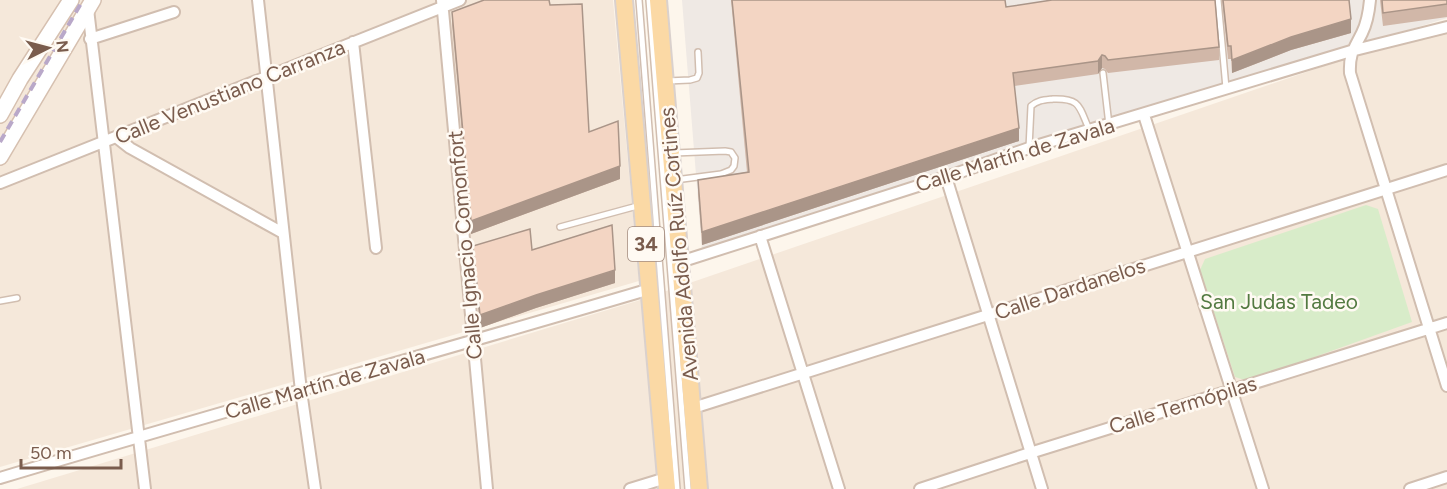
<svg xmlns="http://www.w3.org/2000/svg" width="1447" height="489" viewBox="0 0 1447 489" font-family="Figtree,sans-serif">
	<rect width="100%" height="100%" fill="#fdf6ec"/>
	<path fill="#f5e8da" d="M0,0h613l26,281 -639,186z
		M1447,24v465h-1430l620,-188z"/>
	<path fill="#efe9e4" d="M682,0h765v18l-745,232z"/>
	<path fill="#d8ecc9" d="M1366,205l12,4 34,113 -164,59 -13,-4 -35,-107 5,-11z"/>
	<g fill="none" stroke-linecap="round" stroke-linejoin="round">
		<g stroke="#d1beb0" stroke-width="8">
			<path id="lane" d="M639,0l38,489
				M649,0l39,489
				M1218,0l8,88
				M1103,73l6,52
				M667,81l23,-1 7,-2 2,-5 -1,-21
				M1029,148l2,-42c7,-6 13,-6 22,-7 28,-1 26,8 36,30
				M674,153l51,-2 6,1 4,6 -1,8 -3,4 -10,4 -46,6
				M560,227l81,-22
				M0,301l17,-3"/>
		</g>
		<g stroke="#d1beb0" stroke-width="14">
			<path id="street" d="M258,0l43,391 14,98
				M442,0l45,489
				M1370,0c-1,11 -3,23 -8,33 -8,16 -13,21 -12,40l97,313
				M88,9l57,480
				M90,39l84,-27
				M353,42l23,206
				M1144,115l119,374
				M116,137l14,11 153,85
				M946,177l96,312
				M0,183l460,-183
				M760,236l79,253
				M680,262l266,-85 83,-29 322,-97 96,-24
				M693,408l754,-238
				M0,478c216,-65 434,-125 650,-189
				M630,489l36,-11
				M920,489l110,-36 417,-130
				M1410,489l37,-12"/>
		</g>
		<g stroke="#d6c0b0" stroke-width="18">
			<path id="secondary" d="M0,115l20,-36 51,-79
				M0,157l93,-157"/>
		</g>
		<g stroke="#dad1cd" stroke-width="20">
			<path id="primary" d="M624,0l43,489
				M658,0l41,489"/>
		</g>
		<use href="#lane" stroke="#fff" stroke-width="5"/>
		<use href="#street" stroke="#fff" stroke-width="10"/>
		<use href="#secondary" stroke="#fff" stroke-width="15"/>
		<use href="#primary" stroke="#fbd9a5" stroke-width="16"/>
		<path stroke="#b9a8c9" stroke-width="4" stroke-dasharray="9 6" stroke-linecap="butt" d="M0,142l83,-142"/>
	</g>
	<path fill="#d1b7a8" d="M731,0h274l1,7 213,40v13l-111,13 -3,-4 -3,-1 -4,6 -84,12 5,55 -317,104 -4,-52v-13l49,-8z
		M1222,0h127l2,33 -60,17 -59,23 -1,-14h-3z
		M1380,0h67v17l-64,9z
		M550,5l39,127 31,47 -149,55 -19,-209v-13z
		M473,246l59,4 83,33 -79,25 -56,20 -7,-69z"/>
	<path fill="#aa9588" d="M1351,19v14l-60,17 -59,23v-13l59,-23z
		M1102,55v13l-4,6v-13z
		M1019,128v13l-317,104v-13z
		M620,166v13l-149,55v-13z
		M615,270v13l-79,25 -56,20v-13l56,-20z"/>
	<path fill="#f3d5c3" stroke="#aa9588" stroke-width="1.5" d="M484,0h65l1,5 32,-1 7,128 29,-11 2,45 -149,55 -19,-209z
		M732,0h273l1,7 46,-7h163l4,47 -111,13 -3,-4 -3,-1 -4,6 -85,12 6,55 -317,104 -4,-52 51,-8z
		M1223,0h126l2,19 -60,18 -59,23 -1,-14h-3z
		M1382,0h65v4l-64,9z
		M612,225l3,45 -79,25 -56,20 -7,-69 57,-17 2,21z"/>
	<g text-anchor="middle" stroke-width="5" stroke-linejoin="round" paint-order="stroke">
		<rect fill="#fffaf3" stroke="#a28b7f" stroke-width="1.5" x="628" y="227" width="36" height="34" rx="4.5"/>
		<g font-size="20" font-weight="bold" fill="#7a5c4d">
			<text x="646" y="251">34</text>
		</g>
		<g font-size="21" fill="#7a5c4d" stroke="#fffaf3">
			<text transform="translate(230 92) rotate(-22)" y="7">Calle Venustiano Carranza</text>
			<text transform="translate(1015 155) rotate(-17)" y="7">Calle Martín de Zavala</text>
			<text transform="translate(679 244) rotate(-95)" y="7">Avenida Adolfo Ruíz Cortines</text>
			<text transform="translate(465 245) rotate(-95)" y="7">Calle Ignacio Comonfort</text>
			<text transform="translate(1070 289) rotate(-18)" y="7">Calle Dardanelos</text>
			<text transform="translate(325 384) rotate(-16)" y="7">Calle Martín de Zavala</text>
			<text transform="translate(1183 405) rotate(-17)" y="7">Calle Termópilas</text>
		</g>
		<g font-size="21" fill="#537a41" stroke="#fffaf3">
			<text x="1279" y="309">San Judas Tadeo</text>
		</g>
	</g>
	<g transform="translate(48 48) rotate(84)" stroke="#fffaf3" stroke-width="4.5" paint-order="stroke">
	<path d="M0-4.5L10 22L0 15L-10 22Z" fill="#7a5c4d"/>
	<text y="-9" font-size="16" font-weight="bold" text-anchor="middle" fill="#7a5c4d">N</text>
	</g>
	<path d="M21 459v9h100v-9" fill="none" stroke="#7a5c4d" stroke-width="3"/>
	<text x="30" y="459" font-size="18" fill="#7a5c4d" stroke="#fffaf3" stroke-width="4.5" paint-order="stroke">50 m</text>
</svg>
